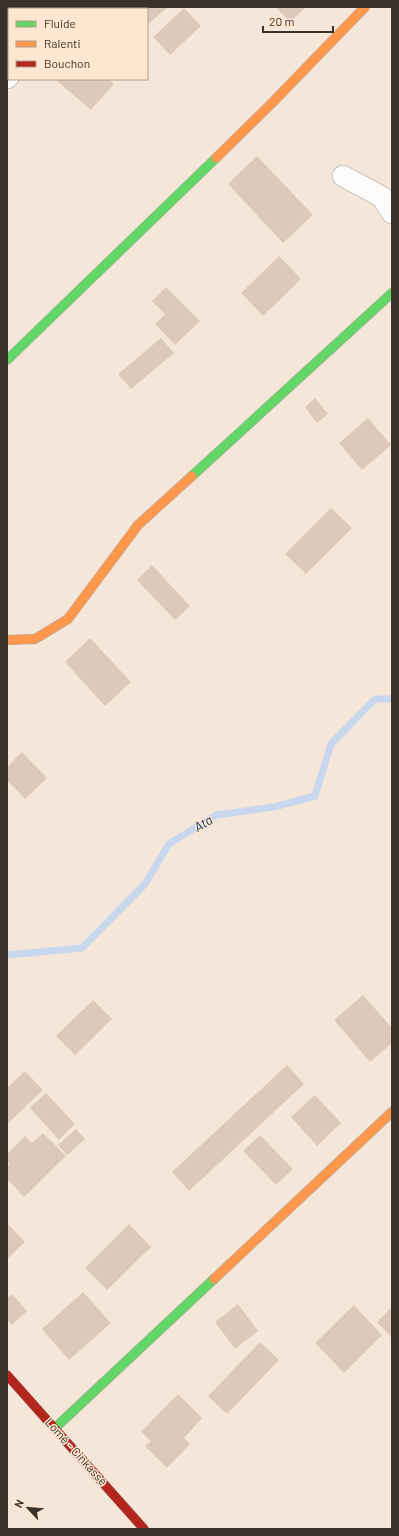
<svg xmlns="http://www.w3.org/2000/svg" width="399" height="1536" viewBox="0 0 399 1536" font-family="Barlow,sans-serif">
	<rect width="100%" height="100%" fill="#f4e7da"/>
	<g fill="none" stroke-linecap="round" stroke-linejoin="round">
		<path stroke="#c8d6ee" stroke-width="7" d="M7,955l75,-7 63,-64 24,-40 47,-29 58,-8 41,-11 16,-52 44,-45h17"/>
	</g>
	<path fill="#dcc9ba" d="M128,7h40l-21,18v-16h-17z
		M276,7h30l-16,15z
		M184,8l17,18 -31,29 -17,-18z
		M55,79h53l6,5 -23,26z
		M257,156l56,59 -30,28 -55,-59z
		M279,256l22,23 -38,37 -22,-23z
		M166,287l34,34 -25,24 -20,-21 10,-10 -13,-13z
		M161,338l13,15 -43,36 -13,-15z
		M315,398l13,16 -11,9 -12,-16z
		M368,418l23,27 -29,25 -23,-27z
		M331,508l21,20 -46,46 -21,-20z
		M152,565l38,41 -15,14 -38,-40z
		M90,638l41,44 -26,24 -40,-44z
		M22,752l25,26 -22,21 -18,-19v-13z
		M363,995l29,33v15l-22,19 -36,-42z
		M93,1000l19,19 -37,36 -19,-19z
		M287,1065l17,19 -115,107 -17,-19z
		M25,1071l18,19 -36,34v-36z
		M46,1093l29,31 -16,16 -29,-32z
		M315,1095l26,28 -24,23 -26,-29z
		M76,1129l9,10 -18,16 -9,-10z
		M43,1133l23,23 -42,41 -17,-18v-12l3,-3 -3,-3v-7l18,-18 7,7z
		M260,1135l33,34 -17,16 -33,-34z
		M7,1223l18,19 -18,17z
		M129,1224l22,23 -44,43 -22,-22z
		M83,1292l28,31 -42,37 -27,-31z
		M12,1294l15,17 -15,14 -5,-5v-22z
		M238,1304l20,27 -23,18 -20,-27z
		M354,1305l28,30 -38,38 -29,-30z
		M392,1307v31l-15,-16z
		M260,1342l19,18 -52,54 -19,-18z
		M178,1394l24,24 -18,20 6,6 -23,24 -22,-22 6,-5 -10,-9z"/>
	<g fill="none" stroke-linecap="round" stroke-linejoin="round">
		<g stroke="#a9a096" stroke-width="22">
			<path id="street" d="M76,9l2,-2
				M7,78l2,-2
				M343,176l39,21 10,16"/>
		</g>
		<g stroke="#a9a096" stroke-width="10">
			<path id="fast" d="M7,360l209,-202
				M192,476l200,-183
				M55,1428l159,-149"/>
		</g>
		<g stroke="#a9a096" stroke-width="10">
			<path id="slow" d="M216,158l57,-56 92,-95
				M7,640l28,-1 33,-20 70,-94 54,-49
				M214,1279l178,-167"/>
		</g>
		<g stroke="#a9a096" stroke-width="10">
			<path id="jam" d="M7,1375l137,154"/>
		</g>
		<use href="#street" stroke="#fdfbf9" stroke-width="21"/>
		<use href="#fast" stroke="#63d668" stroke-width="9"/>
		<use href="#slow" stroke="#ff974d" stroke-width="9"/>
		<use href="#jam" stroke="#b3261e" stroke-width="9"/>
	</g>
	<g text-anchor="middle" stroke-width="3" stroke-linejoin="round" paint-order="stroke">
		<g font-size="12" fill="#3a3128" stroke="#fee7d0">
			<text transform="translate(76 1452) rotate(48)" y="4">Lomé - Cinkassé</text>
		</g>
		<g font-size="13" font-style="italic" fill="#042b62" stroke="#fee7d0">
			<text transform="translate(203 823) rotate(-31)" y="5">Ata</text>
		</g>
	</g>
	<rect width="399" height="1536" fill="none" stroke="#3a3128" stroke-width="16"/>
	<rect x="8" y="8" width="140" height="72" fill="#fee7d0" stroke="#b09e8d"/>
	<rect x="16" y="21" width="20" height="6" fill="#63d668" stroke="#b09e8d"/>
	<text x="44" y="28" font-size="12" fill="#3a3128">Fluide</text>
	<rect x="16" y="41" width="20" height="6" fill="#ff974d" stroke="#b09e8d"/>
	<text x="44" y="48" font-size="12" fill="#3a3128">Ralenti</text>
	<rect x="16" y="61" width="20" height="6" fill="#b3261e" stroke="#b09e8d"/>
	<text x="44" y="68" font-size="12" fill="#3a3128">Bouchon</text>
	<g transform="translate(28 1508) rotate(296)" stroke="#fee7d0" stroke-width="3" paint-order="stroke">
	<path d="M0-3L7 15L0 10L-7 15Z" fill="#3a3128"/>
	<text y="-6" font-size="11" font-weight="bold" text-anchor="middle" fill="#3a3128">N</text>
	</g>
	<path d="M263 26v6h70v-6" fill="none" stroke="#3a3128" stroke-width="2"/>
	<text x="269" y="26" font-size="12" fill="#3a3128" stroke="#fee7d0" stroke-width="3" paint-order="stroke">20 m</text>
</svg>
